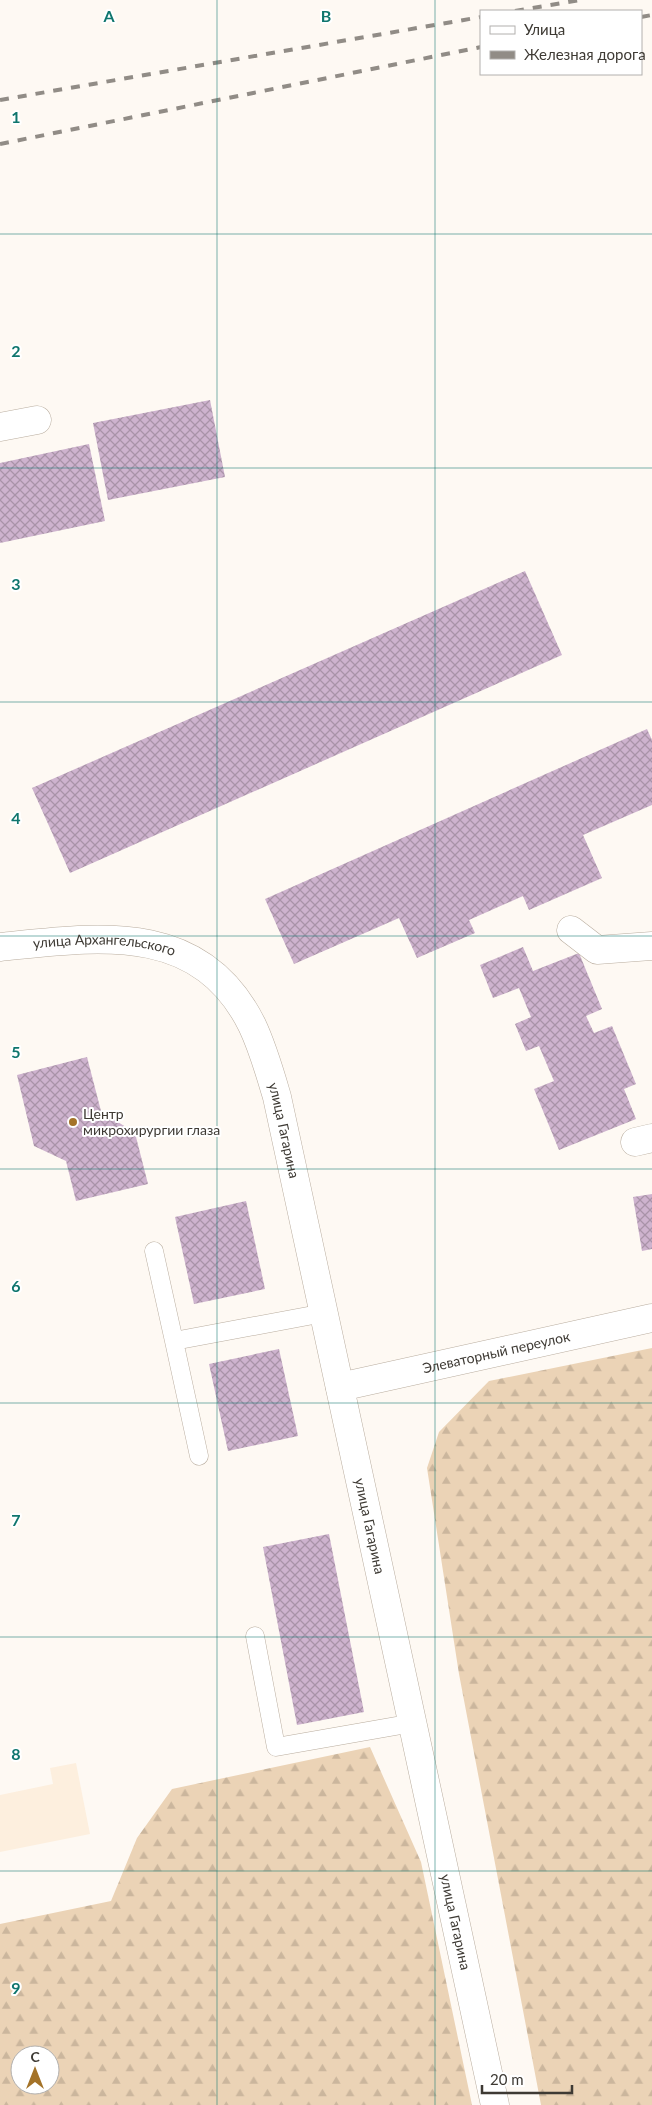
<svg xmlns="http://www.w3.org/2000/svg" width="652" height="2105" viewBox="0 0 652 2105" font-family="Lato,sans-serif">
	<defs>
		<pattern id="forest-firs" width="22" height="20" patternUnits="userSpaceOnUse" patternTransform="scale(1.25)"><rect width="22" height="20" fill="#ebd3b6"/><path d="M5 1l3.5 6h-7zM16 11l3.5 6h-7z" fill="#cbb69d"/></pattern>
		<pattern id="building-cross-hatch" width="8" height="8" patternUnits="userSpaceOnUse" patternTransform="scale(1.25)"><rect width="8" height="8" fill="#ceb3ce"/><path d="M0 0l8 8M0 8l8-8" fill="none" stroke="#a993a8"/></pattern>
	</defs>
	<rect width="100%" height="100%" fill="#fef9f3"/>
	<path fill="#fdefde" d="M76,1763l14,71 -90,18v-57l53,-11 -3,-16z"/>
	<path fill="url(#forest-firs)" fill-rule="evenodd" d="M652,1348v757h-111l-82,-431 -32,-206 12,-36 50,-51z
		M370,1747l51,115 51,243h-472v-181l111,-23 26,-63 35,-49zM20,2055h30v30h-30z"/>
	<path fill="url(#building-cross-hatch)" d="M210,400l15,77 -117,23 -15,-77z
		M89,444l16,77 -105,22v-80z
		M525,571l37,84 -492,218 -38,-85z
		M647,729l5,11v65l-69,30 19,43 -73,32 -6,-14 -54,24 6,13 -58,25 -18,-40 -105,46 -29,-65z
		M523,947l10,24 46,-18 23,56 -16,7 8,17 18,-7 24,58 -12,5 12,30 -77,31 -25,-61 20,-8 -15,-35 -13,5 -11,-27 16,-7 -12,-29 -26,10 -13,-33z
		M87,1057l14,54 34,22 13,51 -72,17 -10,-40 -32,-15 -17,-71z
		M652,1194v55l-10,2 -9,-54z
		M246,1201l19,88 -71,15 -19,-87z
		M279,1349l19,87 -70,15 -19,-87z
		M329,1534l35,178 -67,13 -34,-178z"/>
	<g fill="none" stroke-linecap="round" stroke-linejoin="round">
		<g stroke="#b9ad9f" stroke-width="19">
			<path id="service" d="M154,1251l20,90
				M199,1456l-25,-115 150,-28
				M255,1636l21,111 137,-24"/>
		</g>
		<g stroke="#b9ad9f" stroke-width="29">
			<g id="minor">
				<path d="M0,427l37,-7"/>
				<path d="M571,930l26,20 55,-4"/>
				<path d="M635,1142l17,-4"/>
				<path id="s1" d="M340,1387l312,-69"/>
			</g>
		</g>
		<g stroke="#b9ad9f" stroke-width="29">
			<g id="tertiary">
				<path id="s2" d="M0,947c97,-10 200,-27 252,78 11,23 18,48 25,72l218,1008"/>
			</g>
		</g>
		<use href="#service" stroke="#fff" stroke-width="18"/>
		<use href="#minor" stroke="#fff" stroke-width="28"/>
		<use href="#tertiary" stroke="#fff" stroke-width="28"/>
		<path stroke="#918c86" stroke-width="4" stroke-dasharray="9 9" stroke-linecap="butt" d="M515,11l65,-11
			M641,17l11,-2
			M0,100l481,-83
			M0,144l481,-97"/>
	</g>
	<path fill="none" stroke="#0f766e" stroke-width="1" stroke-opacity="0.55" d="M217,0v2105M435,0v2105M0,234h652M0,468h652M0,702h652M0,936h652M0,1169h652M0,1403h652M0,1637h652M0,1871h652"/>
	<circle fill="#a47328" stroke="#fff" stroke-width="2" cx="73" cy="1122" r="5"/>
	<g text-anchor="middle" stroke-width="4" stroke-linejoin="round" paint-order="stroke">
		<g font-size="14" fill="#3e3a34" stroke="#fff">
			<text dy="5" stroke="none"><textPath href="#s2" startOffset="105">улица Архангельского</textPath></text>
			<text dy="5" stroke="none"><textPath href="#s2" startOffset="396">улица Гагарина</textPath></text>
			<text dy="5" stroke="none"><textPath href="#s1" startOffset="160">Элеваторный переулок</textPath></text>
			<text dy="5" stroke="none"><textPath href="#s2" startOffset="801">улица Гагарина</textPath></text>
			<text dy="5" stroke="none"><textPath href="#s2" startOffset="1206">улица Гагарина</textPath></text>
		</g>
		<g font-size="14" fill="#3e3a34" stroke="#fff" text-anchor="start">
			<text x="83" y="1119">Центр<tspan x="83" dy="16">микрохирургии глаза</tspan></text>
		</g>
	</g>
	<g font-size="16" text-anchor="middle" font-weight="bold" fill="#0f766e" stroke="#fff" stroke-width="4" stroke-linejoin="round" paint-order="stroke">
		<text x="109" y="22">A</text>
		<text x="326" y="22">B</text>
		<text x="16" y="123">1</text>
		<text x="16" y="357">2</text>
		<text x="16" y="590">3</text>
		<text x="16" y="824">4</text>
		<text x="16" y="1058">5</text>
		<text x="16" y="1292">6</text>
		<text x="16" y="1526">7</text>
		<text x="16" y="1760">8</text>
		<text x="16" y="1994">9</text>
	</g>
	<rect x="480" y="10" width="162" height="65" fill="#ffffff" stroke="#b2b0ae"/>
	<rect x="490" y="26" width="25" height="8" fill="#ffffff" stroke="#b2b0ae"/>
	<text x="524" y="35" font-size="15" fill="#3e3a34">Улица</text>
	<rect x="490" y="51" width="25" height="8" fill="#918c86" stroke="#b2b0ae"/>
	<text x="524" y="60" font-size="15" fill="#3e3a34">Железная дорога</text>
	<g transform="translate(35 2070)"><circle r="24" fill="#ffffff" stroke="#b2b0ae"/>
	<path d="M0-4L9 19L0 12L-9 19Z" fill="#a47328"/>
	<text y="-8" font-size="14" font-weight="bold" text-anchor="middle" fill="#3e3a34">С</text>
	</g>
	<path d="M482 2085v8h90v-8" fill="none" stroke="#3e3a34" stroke-width="2.5"/>
	<text x="490" y="2085" font-size="15" fill="#3e3a34" stroke="#ffffff" stroke-width="4" paint-order="stroke">20 m</text>
</svg>
